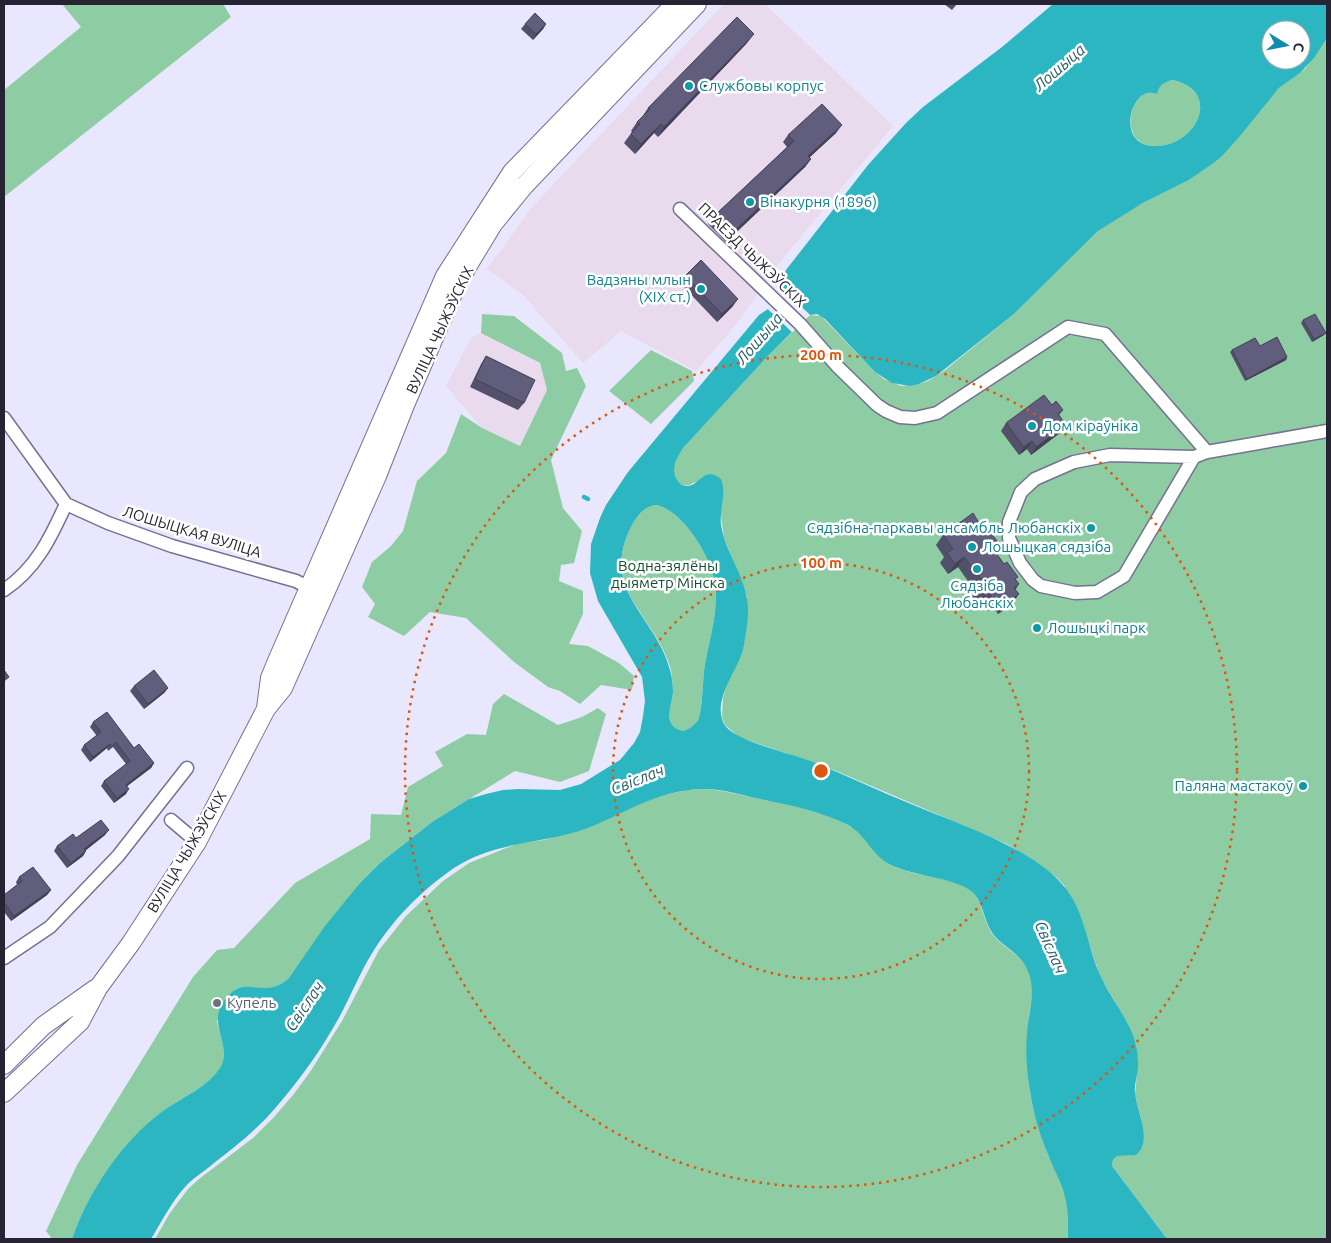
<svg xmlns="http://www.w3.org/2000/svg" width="1331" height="1243" viewBox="0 0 1331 1243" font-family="Ubuntu,sans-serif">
	<rect width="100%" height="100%" fill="#e9e7fd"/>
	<path fill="#e9daed" d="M724,4h41l128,122 -113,136 -42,60 -42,49 -75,-40 -38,32 -60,-68 -36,-26 46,-63z
		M481,333l59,31 7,26 -27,56 -38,-18 -36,-42 25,-48z"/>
	<path fill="#8ecda3" d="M62,4h161l8,13 -227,180v-107l77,-63z
		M1327,38v1201h-160l-55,-73c0,-12 9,-12 19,-10l11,-34 -7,-27 3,-33 -2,-18 -8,-20 -28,-48 -21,-63 -15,-28 -8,-8 -24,-17 -25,-16 -173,-74 -95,-33 -14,-12 -3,-8 1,-19 3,-11 17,-38 4,-33v-19l-23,-59 -4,-29 -25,-27c-16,11 -25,-6 -20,-21 2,-5 6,-9 9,-14l82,-89 44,-43 11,1 54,56 9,7 17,7 18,-2 9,-3 16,-10 70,-57 84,-83 29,-20 62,-31 22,-15 30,-30 38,-47 26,-19z
		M1172,80c51,10 25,66 -16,66 -39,0 -26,-52 -7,-53 2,-1 5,1 7,1 3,-9 7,-11 16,-14z
		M482,314l32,2 48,37 4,18 11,-3 9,18 -35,74 12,48 19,23 -8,32 -13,2 -2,16 24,10v23l-14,30 19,2 31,17 15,13 -2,14 -31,-5 -21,19 -20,-13 -12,-4 -34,-25 -48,-44 -36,-6 -26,24 -36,-19 7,-13 -13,-17 10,-25 19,-16 12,-15 14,-50 29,-28 15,-39 21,14 38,18 27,-56 -7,-27 -59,-30z
		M651,350l41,21 2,10 -43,43 -42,-33z
		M656,505c27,5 56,53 59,79 4,29 -7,59 -11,87 -1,11 -2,42 -6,49 -4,6 -9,9 -15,11 -21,-5 -12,-23 -10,-38 0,-8 -1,-16 -2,-23 -14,-54 -72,-79 -40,-143 6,-11 12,-20 25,-22z
		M504,694l54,31 24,-8 16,-9 8,6 -17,57 -29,11 -45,-11 -83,51 -52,41 -20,20 -71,95c-11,10 -22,12 -37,9l-35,34c2,14 12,31 5,45 -10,19 -44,33 -60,46 -41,32 -73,79 -90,127h-20l-6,-8 31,-66 116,-188 24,-27 17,-2 61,-65 75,-44 1,-25 30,1 7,-28 35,-21 -8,-14 32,-18 19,1 7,-31z
		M704,789c19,1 37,6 56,10 32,6 69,13 96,31 13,9 18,25 31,33 24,15 63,11 83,27 14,11 12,32 24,46 13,15 31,20 37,41 4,15 -1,28 -2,42 -2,18 -1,49 0,68 2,18 13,56 21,72 6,14 14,27 17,42 1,13 0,26 1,38h-913l15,-26 18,-24 11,-10 54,-41 21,-21 19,-22 17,-23 32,-51 37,-71 27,-34 37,-35 26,-18 50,-20 25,-3 56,-18 56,-25 31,-7z"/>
	<path fill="#2bb6c2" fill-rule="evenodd" d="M1053,4h274v34l-13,20 -14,15 -21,15 -38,47 -19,21 -11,9 -22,15 -48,24 -43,27 -84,83 -78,62 -17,8 -9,2 -18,-3 -17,-11 -50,-53 -8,-5 -7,1 -13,-12 -18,16 13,13 -26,26 -82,89c-7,10 -14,21 -7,33 2,3 5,6 9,6 14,1 17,-21 35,-7 6,14 -2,31 0,46 4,26 22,48 26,74 3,15 -1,32 -3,46 -4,24 -33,54 -20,79 9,17 70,30 89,38 33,13 65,29 98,42 47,20 117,42 151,80 23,25 25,63 39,93 13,28 37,52 37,84 1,11 -4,22 -3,32 2,19 18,48 1,62 -11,2 -24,-4 -24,11l55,73h-99c-1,-14 1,-29 -3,-42 -3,-15 -11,-26 -16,-40 -12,-27 -20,-60 -22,-90 -1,-11 -1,-23 0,-35 2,-21 10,-43 0,-63 -7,-16 -24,-22 -34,-35 -9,-12 -9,-28 -18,-39 -14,-18 -63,-18 -86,-31 -17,-9 -23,-29 -41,-39 -27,-14 -59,-20 -88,-26 -19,-4 -37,-10 -56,-10 -15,0 -29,3 -42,7 -30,9 -56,27 -86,36 -42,12 -84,11 -122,36 -32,22 -63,53 -83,87 -11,18 -19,38 -29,57 -18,34 -40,65 -65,94 -18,22 -41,40 -63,57 -9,8 -20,14 -28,23 -14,15 -24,35 -35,53h-79c16,-47 51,-99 91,-128 18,-13 42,-23 55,-40 20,-25 -18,-48 12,-77 18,-18 35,6 59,-16l36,-52 35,-43 20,-20 52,-41 37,-23 17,-5 17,-4 15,-1 42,1 21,-6 39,-24 14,-17 6,-11 3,-16 2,-15 -3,-24 -44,-76 -8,-28 1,-29 9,-26 6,-13 22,-33 131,-157 9,-6 4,4 18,-17 -11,-11 7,-15 82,-105 38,-42 17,-16 79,-60zM1271,30h30v30h-30zM1172,80c51,10 25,66 -16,66 -40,0 -26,-52 -7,-53 3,-1 5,1 8,1 2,-9 6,-11 15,-14zM656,505c27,5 56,53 59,79 4,29 -7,59 -11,87 -1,11 -2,42 -6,49 -4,6 -9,9 -15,11 -21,-5 -12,-23 -10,-38 0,-8 -1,-16 -3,-23 -14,-54 -71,-79 -39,-143 6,-11 12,-20 25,-22z"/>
	<path fill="#e9e7fd" d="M779,285l31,30 -2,1 -11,-10 -14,13 11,12 -2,1 -26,-25 3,-1 3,4 15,-14 -10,-10z"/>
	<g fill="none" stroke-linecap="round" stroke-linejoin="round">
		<path stroke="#2bb6c2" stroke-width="4.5" d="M584,497l4,2"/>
		<g stroke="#747191" stroke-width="15">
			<path id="street" d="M680,209l120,115 38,43 39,38 9,6 14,6 15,1 22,-5 131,-86 37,7 102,118
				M4,418l62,86 42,19 64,23 124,35 21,11
				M1194,457l-70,119 -27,16 -22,1 -34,-7 -8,-6 -13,-17 -11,-25v-16l12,-30 14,-13 39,-17 36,-7 84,2 13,-5 120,-21
				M4,590c32,-21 47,-53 62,-86
				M171,820l26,22
				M4,958l46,-31 68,-71 69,-88"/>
		</g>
		<g stroke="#747191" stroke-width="20">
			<path id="secondary" d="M266,708l4,-30 7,-17 168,-385 67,-104 163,-168
				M4,1065l39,-39 52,-37
				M4,1093l76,-71 18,-34 33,-45 66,-101 69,-133 17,-21 94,-212 28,-71 53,-123 35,-58 31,-38 173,-182"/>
		</g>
		<use href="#street" stroke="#fff" stroke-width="12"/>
		<use href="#secondary" stroke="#fff" stroke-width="18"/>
	</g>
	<path fill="#53506b" d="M944,4h13l-5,6z
		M525,24h21l-3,5 -10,11 -12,-11z
		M747,43l-89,94 -4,-4 -19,21 -11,-11 8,-11 -1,-1 6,-9 5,-5 6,-9z
		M836,133l-27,25 2,1 -6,8 -79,75 -18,-18 5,-7 74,-70 -4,-5 5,-7z
		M685,276l48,30 -16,16 -37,-39z
		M1303,320l21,15 -12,7 -11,-19z
		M1260,346l27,11 -1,3 -41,21 -15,-29 2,-2z
		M486,356l38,47 -6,7 -48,-23 11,-23z
		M1052,405l11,5 -4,5 7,10 -5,7 -30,23 -4,-6 -8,6 -18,-24 5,-8z
		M979,523l18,18 -5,7 27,36 -3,5 -4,15 -14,10 -5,-7 -5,4 -5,-7 -4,3 -8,-10 4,-6 -17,-24 -10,7 -8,-11 4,-6 -8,-12 7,-10z
		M134,686l34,2 -4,5 -20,16 -14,-18z
		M93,722l41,26 20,15 -3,5 -24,18 -1,8 -12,9 -13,-17 3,-5 22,-17 -13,-17 -5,4 -1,-3 -17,14 -9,-12 3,-5 13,-9 -7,-9z
		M105,835l-19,15 -3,6 -16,12 -13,-17 3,-5 19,-8z
		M19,877l32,13 -4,5 -36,26 -7,-9v-17l13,-10 -1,-3z"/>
	<path fill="#444157" d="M546,24l-3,5 -10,11 3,-6z
		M754,34l-7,9 -89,94 6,-10z
		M661,124l-7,9 -19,21 6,-10z
		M842,125l-6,8 -34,31 6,-8z
		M811,159l-6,8 -79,75 5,-8z
		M738,299l-5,7 -16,16 5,-8z
		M1326,333l-2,2 -12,7 2,-3z
		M1287,357l-1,3 -41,21 2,-2z
		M1066,425l-5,7 -30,23 5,-8z
		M1032,441l-5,8 -8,6 5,-8z
		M964,557l-6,10 -10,7 7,-10z
		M990,594l-7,10 -4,3 7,-10z
		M1019,594l-7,10 -14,10 7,-10z
		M1000,597l-7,10 -5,4 7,-10z
		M168,688l-4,5 -20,16 4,-5z
		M110,744l-3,4 -17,14 3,-5z
		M154,763l-3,5 -29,22 4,-5z
		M129,789l-3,5 -12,9 3,-5z
		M109,830l-4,5 -24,19 3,-5z
		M86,851l-3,5 -16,12 4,-5z
		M51,890l-4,5 -36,26 3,-5z"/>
	<path fill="#615d7c" stroke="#444157" d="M535,13l11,11 -10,10 -11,-10z
		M737,17l17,17 -90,93 -3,-3 -20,20 -10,-10 9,-10 -3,-2 13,-13 -2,-1z
		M822,104l20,21 -34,31 3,3 -80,75 -18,-17 81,-76 -6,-6z
		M701,260l37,39 -16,15 -37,-38z
		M1315,314l11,19 -12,6 -11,-19z
		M1277,337l10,20 -40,22 -15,-29 23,-12 5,8z
		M486,356l49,24 -11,23 -49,-24z
		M1044,395l8,10 4,-4 7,9 -5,4 8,11 -30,22 -4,-6 -8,6 -18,-24z
		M973,513l6,10 3,-2 15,20 -6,5 13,18 3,-2 11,15 -3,2 4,5 -5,4 5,6 -14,10 -5,-7 -5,4 -5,-7 -4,3 -8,-10 6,-4 -20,-26 -9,7 -8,-11 6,-4 -10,-14z
		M4,670l5,7 -5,4z
		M154,670l14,18 -20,16 -14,-18z
		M107,712l27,36 5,-4 15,19 -28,22 3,4 -12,9 -13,-17 26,-20 -14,-19 -4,4 -2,-2 -17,13 -9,-12 17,-13 -8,-10z
		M101,820l8,10 -25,19 2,2 -15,12 -14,-17 16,-12 3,4z
		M33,867l18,23 -37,26 -10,-14v-7l18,-14 -3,-4z"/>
	<g fill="none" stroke="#de560e" stroke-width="2.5" stroke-dasharray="2.5 5">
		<circle cx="821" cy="771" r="208"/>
		<circle cx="821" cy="771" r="416"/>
	</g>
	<g fill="#0f9aa8" stroke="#fff" stroke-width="2">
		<circle cx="689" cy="86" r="5"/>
		<circle cx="750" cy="202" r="5"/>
		<circle cx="701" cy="289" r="5"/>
		<circle cx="1032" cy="426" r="5"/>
		<circle cx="1091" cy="528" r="5"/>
		<circle cx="972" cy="547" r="5"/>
		<circle cx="977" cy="569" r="5"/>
		<circle cx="1037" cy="628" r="5"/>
		<circle cx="1303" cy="786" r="5"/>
	</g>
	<circle fill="#6b7280" stroke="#fff" stroke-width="2" cx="217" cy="1003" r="5"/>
	<g text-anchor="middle" stroke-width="5" stroke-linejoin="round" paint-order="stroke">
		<g font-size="15" fill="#0d838f" stroke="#fff" text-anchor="start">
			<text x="699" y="91">Службовы корпус</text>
			<text x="760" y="207">Вінакурня (1896)</text>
			<text x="691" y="285" text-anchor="end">Вадзяны млын<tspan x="691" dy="17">(XIX ст.)</tspan></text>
			<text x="1042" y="431">Дом кіраўніка</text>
			<text x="1081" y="533" text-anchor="end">Сядзібна-паркавы ансамбль Любанскіх</text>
			<text x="982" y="552">Лошыцкая сядзіба</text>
			<text x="977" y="591" text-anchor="middle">Сядзіба<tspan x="977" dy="17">Любанскіх</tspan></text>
			<text x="1047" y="633">Лошыцкі парк</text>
			<text x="1293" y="791" text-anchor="end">Паляна мастакоў</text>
		</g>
		<g font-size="15" fill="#262432" stroke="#fff">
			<text transform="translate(752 255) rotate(44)" y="5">ПРАЕЗД ЧЫЖЭЎСКІХ</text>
			<text transform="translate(440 330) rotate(-65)" y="5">ВУЛІЦА ЧЫЖЭЎСКІХ</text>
			<text transform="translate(192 532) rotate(17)" y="5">ЛОШЫЦКАЯ ВУЛІЦА</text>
			<text transform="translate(187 852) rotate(-59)" y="5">ВУЛІЦА ЧЫЖЭЎСКІХ</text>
		</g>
		<g font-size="15" fill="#12502e" stroke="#fff">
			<text x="668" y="571">Водна-зялёны<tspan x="668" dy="17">дыяметр Мінска</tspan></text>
		</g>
		<g font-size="15" fill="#5b616d" stroke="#fff" text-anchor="start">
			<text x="227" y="1008">Купель</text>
		</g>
		<g font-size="16" font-style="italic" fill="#275d62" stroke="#fff">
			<text transform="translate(1059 67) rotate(-41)" y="6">Лошыца</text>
			<text transform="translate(759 338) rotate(-49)" y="6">Лошыца</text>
			<text transform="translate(637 779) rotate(-22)" y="6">Свіслач</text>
			<text transform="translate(1051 947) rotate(66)" y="6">Свіслач</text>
			<text transform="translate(304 1006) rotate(-56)" y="6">Свіслач</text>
		</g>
	</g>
	<circle cx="821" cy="771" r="8" fill="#de560e" stroke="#fff" stroke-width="2.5"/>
	<g font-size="15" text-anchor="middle" font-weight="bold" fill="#de560e" stroke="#fff" stroke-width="5" stroke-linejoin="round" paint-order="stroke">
		<text x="821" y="360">200 m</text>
		<text x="821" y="568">100 m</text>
	</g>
	<rect width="1331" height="1243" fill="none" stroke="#262432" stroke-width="10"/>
	<g transform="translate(1286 45) rotate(100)"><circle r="24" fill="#ffffff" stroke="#a8a7ad"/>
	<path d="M0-4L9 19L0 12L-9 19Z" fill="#118aad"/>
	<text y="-8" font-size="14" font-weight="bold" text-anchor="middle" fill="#262432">С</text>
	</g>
</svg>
